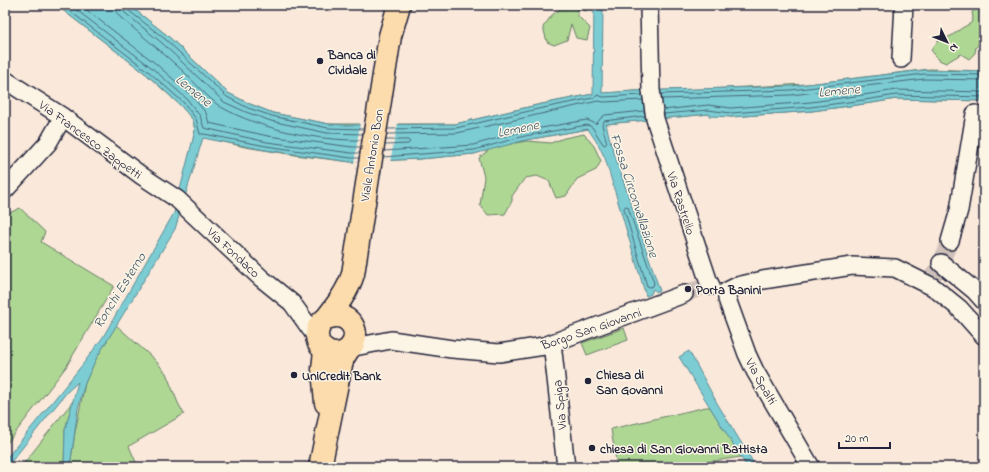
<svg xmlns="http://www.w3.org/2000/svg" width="989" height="472" viewBox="0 0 989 472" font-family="'Indie Flower',sans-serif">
	<rect width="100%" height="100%" fill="#fae9da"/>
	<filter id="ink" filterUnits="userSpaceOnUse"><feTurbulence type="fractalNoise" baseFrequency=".025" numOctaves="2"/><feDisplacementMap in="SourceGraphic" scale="8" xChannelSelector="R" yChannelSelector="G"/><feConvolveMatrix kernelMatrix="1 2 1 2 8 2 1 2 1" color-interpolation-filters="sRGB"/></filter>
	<g filter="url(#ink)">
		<path fill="#aed793" stroke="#687c67" d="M56,5h73l39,31 60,57 22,11 23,9 56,11h126l82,-19 56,-11 41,-3 72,-2 102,-5 122,-15 54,2v30l-88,-2 -24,4 -60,8 -81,6 -22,-3 -103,10 -18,5 -62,11 -10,3 10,-2 25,2 13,-5 20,-4 10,12 7,15 -5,9 -19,9 -11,17 -10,2 -7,-17 -12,-5 -12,2 -13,18v5l-7,13 -17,1 -8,-10 4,-28 -5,-19 11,-9 -16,5 -54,5 -69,3 -56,-7 -50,-8 -42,-10 -10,2 2,-8 -2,-11 -12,-14 -35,-32z
			M563,5h29l-6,6 -8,-3v8l12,12 -3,12 -11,-2 -5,-14 -4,16 -13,5 -7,-3 -4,-15 9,-12 6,-4z
			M982,5h2v17l-2,1 2,4v13l-8,7 -1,6 -6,6 -8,-5 -15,9 -7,-3 -8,-10 7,-9 13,-5 11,-8 9,-5 2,-5 -1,-6z
			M20,208l25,24 -4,10 73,44 -48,81 -61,79v-231z
			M116,325l39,35 11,13 12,30 6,11 -55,32 9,21h-68l5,-35 10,-49 11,-24z
			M624,328l4,12 -41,15 -5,-12z
			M73,401l-8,29 -1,37h-43z
			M706,407h4l31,50 -67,10h-57l-6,-38z"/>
		<path fill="#7ccdd3" stroke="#588996" d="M56,5h73l39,31 60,57 22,11 23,9 56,11 17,1 109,-1 82,-19 56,-11 1,-89h9l-1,88 32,-2 157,-5 133,-16 60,1v30l-88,-2 -24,4 -60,8 -81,6 -22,-1v-2l-103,10 5,20 49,147 -3,1 -4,-3 -2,5 -5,2 -41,-138 -7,-14 -10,-15 -62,11 -52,14 -54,5 -69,3 -86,-12 -62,-12 -28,91 -79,130 -11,24 -7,25 -8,59h-6l1,-37 13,-48 -11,10 -60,75h-2v-7l78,-96 20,-27 71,-124 21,-82 -2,-11 -12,-14 -16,-15 -19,-17z
			M689,351l28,52 39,64h-9l-68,-110z"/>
		<path fill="#fae9da" d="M360,123h38l-8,39 -36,2z"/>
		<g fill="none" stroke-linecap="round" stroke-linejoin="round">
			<path stroke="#466678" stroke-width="1" d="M62,5l86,66 36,32 12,16 4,15h4l62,12 85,12h8
				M70,5l81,62 36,32 13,17 4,12 63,14 84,11h9
				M80,5l75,58 36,32 15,18 3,10 59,13 84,11h9
				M115,5l1,7 5,6c21,17 42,35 62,53 10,10 27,29 38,36 38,22 97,34 141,33
				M121,5l1,4 3,4 37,30 62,59 22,10 25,9 56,12 36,1
				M126,5l2,5 37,29 62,58 21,11 24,8 56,12 35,1
				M661,94l130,-4 133,-16 60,1
				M662,99l129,-4 133,-16 60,1
				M663,110l45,-5 23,3 80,-6 59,-8 26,-4 88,2
				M664,114l44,-4 23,3 80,-6 60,-8 25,-4 88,2
				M388,129l68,-1 82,-19 55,-11 5,-3 5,2 39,-2
				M387,134l70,-1 141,-32 6,1 39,-2
				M385,145l23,-1 2,-2 -2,-2h-22
				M384,151l89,-6 51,-14 63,-11 9,4 5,-6 4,-3 39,-4
				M383,157l91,-7 51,-14 62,-11 5,2 11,17 2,1 2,-2 -5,-18 2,-4 41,-5
				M626,206l2,1 26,76 -1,3 -3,1 -3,-1 -23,-77z"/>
			<path stroke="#cfc1ba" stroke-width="17" stroke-dasharray="17 8" stroke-linecap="butt" d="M928,284l13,-21 9,-22
				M684,294l19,-7"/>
			<g stroke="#22223b" stroke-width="20">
				<path id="minor" d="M649,5l2,85 4,29 53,161 3,6
					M901,59l3,-54
					M5,80l58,37 79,59 35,23 84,79 31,25 25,35
					M5,190l43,-47 15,-26
					M950,241l9,-31 16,-96
					M941,263l34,28 9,10
					M727,291l10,-5 26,-6 89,-14 43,2 38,19 26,21 25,28
					M727,291v8l20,55 8,17 56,96
					M552,343l14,124
					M349,348l42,-8 61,9 47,4 45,-7 140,-52"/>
			</g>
			<g stroke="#22223b" stroke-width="25">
				<path id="major" d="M317 335a19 19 0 1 1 38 0a19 19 0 1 1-38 0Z
					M326,319c11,-14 22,-28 27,-45l37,-238 9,-31
					M325,351l-2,18 3,34
					M320,467l20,-98 3,-11 5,-8"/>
			</g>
			<use href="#minor" stroke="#fcf5e5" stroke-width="17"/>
			<use href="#major" stroke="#fcdcac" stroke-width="22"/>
		</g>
	</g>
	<g fill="#22223b" stroke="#fcf5e5" stroke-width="1.5">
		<circle cx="320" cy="61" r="4"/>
		<circle cx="688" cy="289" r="4"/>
		<circle cx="294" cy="375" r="4"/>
		<circle cx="588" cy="381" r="4"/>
		<circle cx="592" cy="448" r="4"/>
	</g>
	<g text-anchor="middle" stroke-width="3" stroke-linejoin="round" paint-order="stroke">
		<g font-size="13" font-weight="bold" fill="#22223b" stroke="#fcf5e5" text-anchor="start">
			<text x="328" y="59">Banca di<tspan x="328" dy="15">Cividale</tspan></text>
			<text x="696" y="294">Porta Banini</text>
			<text x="596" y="379">Chiesa di<tspan x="596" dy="15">San Govanni</tspan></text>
			<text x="302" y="380">UniCredit Bank</text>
			<text x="600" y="453">chiesa di San Giovanni Battista</text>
		</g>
		<g font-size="13" fill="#22223b" stroke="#fcf5e5">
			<text transform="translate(91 139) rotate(36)" y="5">Via Francesco Zappetti</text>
			<text transform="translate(371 155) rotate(-81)" y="5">Viale Antonio Bon</text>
			<text transform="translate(682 203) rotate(72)" y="5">Via Rastrello</text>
			<text transform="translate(234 252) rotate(43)" y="5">Via Fondaco</text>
			<text transform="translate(591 328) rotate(-19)" y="5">Borgo San Giovanni</text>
			<text transform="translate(762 381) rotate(61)" y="5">Via Spalti</text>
			<text transform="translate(559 405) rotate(-96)" y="5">Via Spiga</text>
		</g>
		<g font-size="14" font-style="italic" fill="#3d5569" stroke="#fcf5e5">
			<text transform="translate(194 90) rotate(39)" y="5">Lemene</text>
			<text transform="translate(839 90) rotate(-5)" y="5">Lemene</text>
			<text transform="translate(518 128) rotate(-11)" y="5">Lemene</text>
			<text transform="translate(635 195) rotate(72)" y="5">Fossa Circonvallazione</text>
			<text transform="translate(119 290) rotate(-58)" y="5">Ronchi Esterno</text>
		</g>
	</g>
	<rect width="989" height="472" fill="none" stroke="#fcf5e5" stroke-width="20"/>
	<rect x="10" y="10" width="969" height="452" fill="none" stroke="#22223b" stroke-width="1.5" filter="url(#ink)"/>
	<g transform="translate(947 42) rotate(133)" stroke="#fcf5e5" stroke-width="3" paint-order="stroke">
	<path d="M0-3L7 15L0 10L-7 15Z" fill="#22223b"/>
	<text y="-6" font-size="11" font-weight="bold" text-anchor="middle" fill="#22223b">N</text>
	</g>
	<path d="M839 442v6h51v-6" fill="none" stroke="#22223b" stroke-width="2"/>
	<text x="845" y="442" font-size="12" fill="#22223b" stroke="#fcf5e5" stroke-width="3" paint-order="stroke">20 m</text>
</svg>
